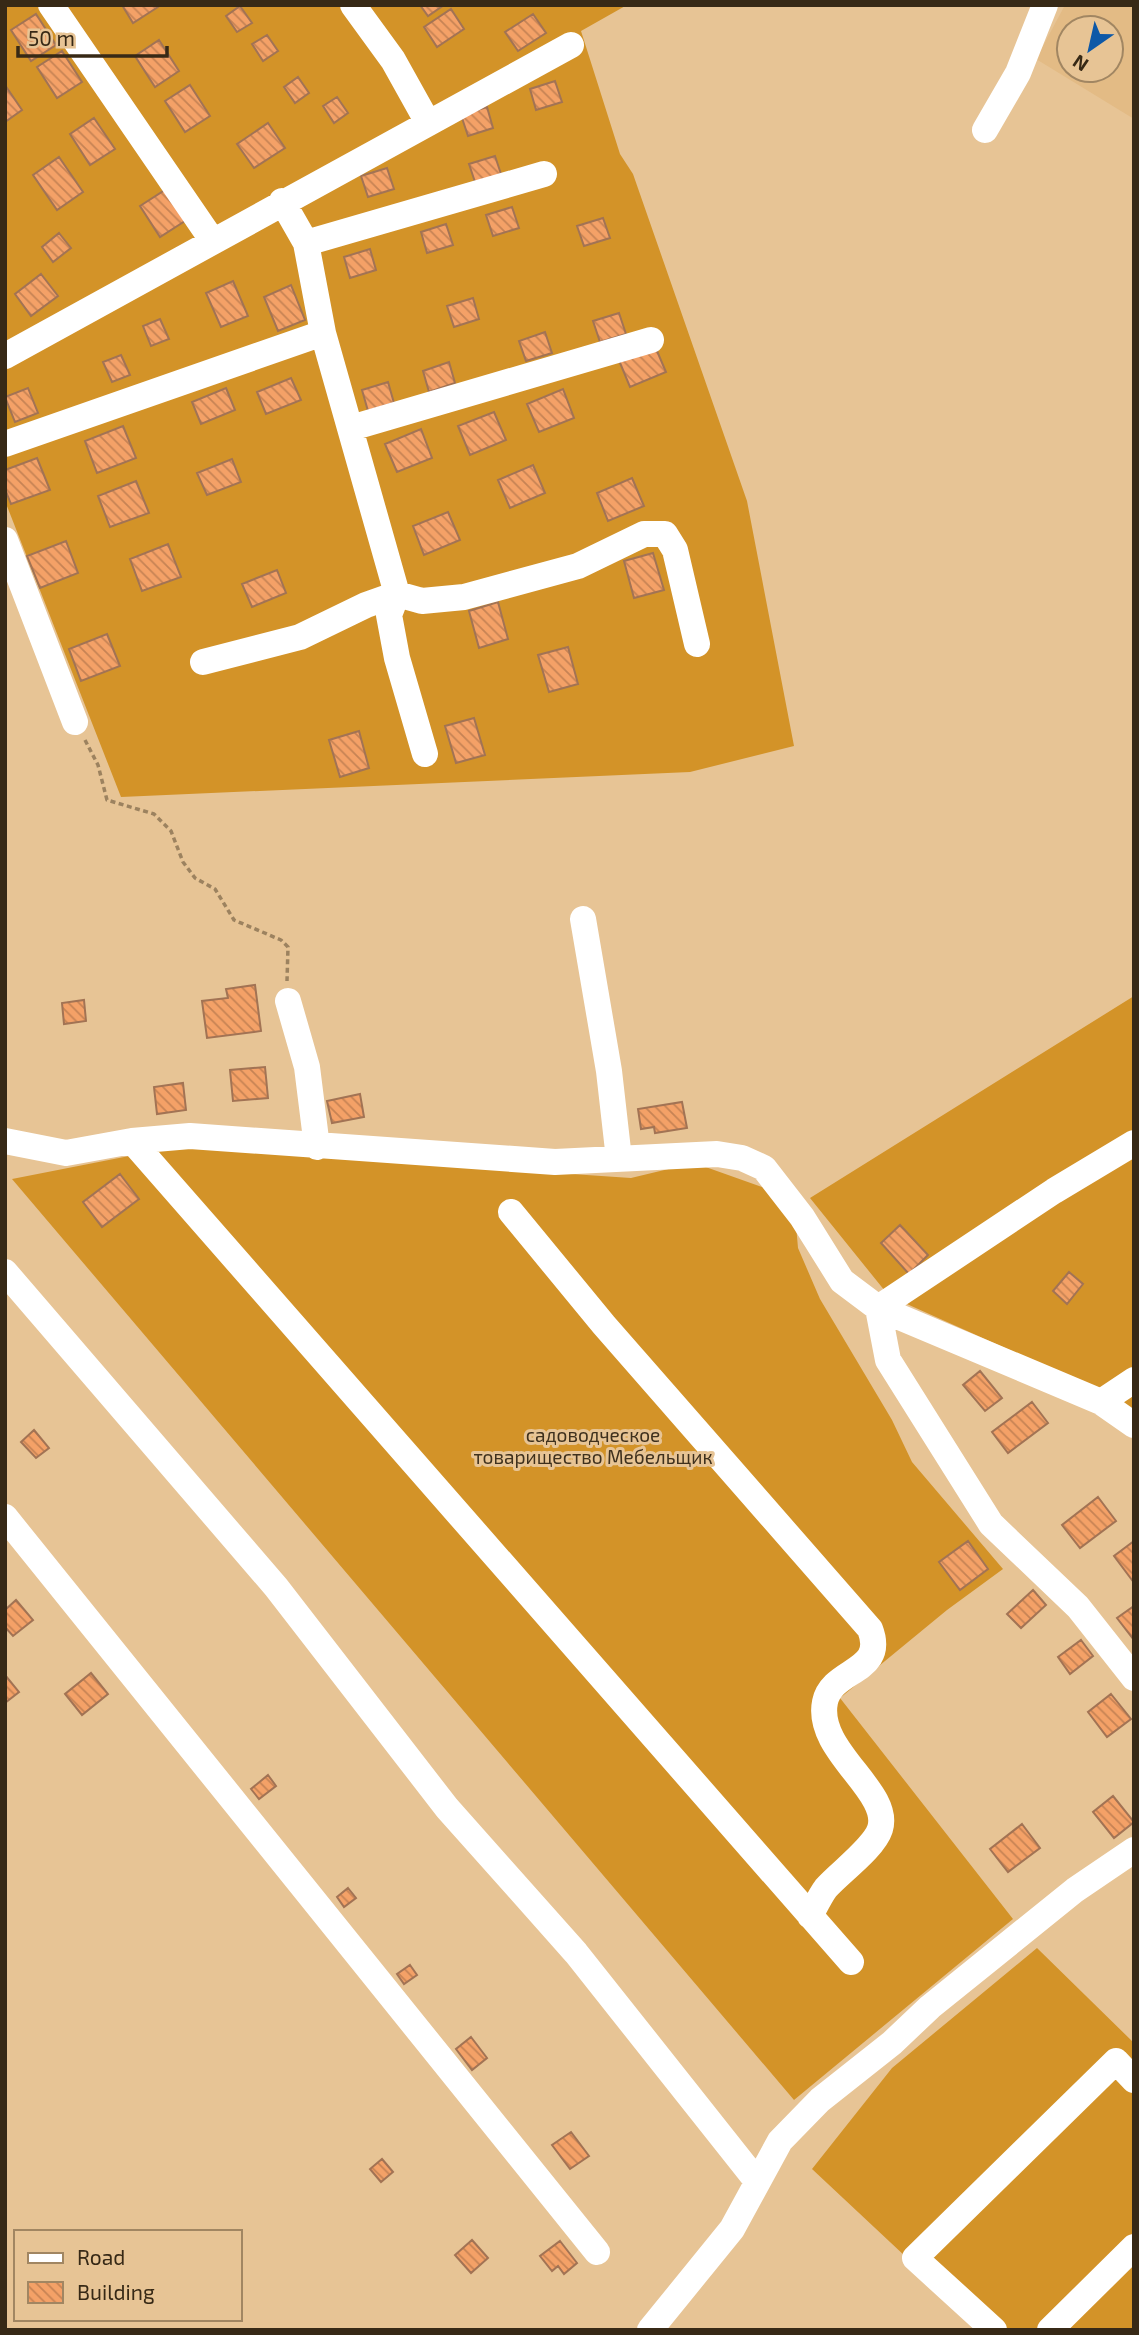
<svg xmlns="http://www.w3.org/2000/svg" width="1139" height="2335" viewBox="0 0 1139 2335" font-family="'Exo 2',sans-serif">
	<defs>
		<pattern id="building-back-hatch" width="6" height="6" patternUnits="userSpaceOnUse" patternTransform="scale(1.75)"><rect width="6" height="6" fill="#f4a167"/><path d="M-1 5l2 2M0 0l6 6M5-1l2 2" fill="none" stroke="#c68354"/></pattern>
	</defs>
	<rect width="100%" height="100%" fill="#e7c495"/>
	<path fill="#e3bb85" fill-rule="evenodd" d="M1065,5h69v114l-98,-60zM1069,28h42v42h-42z"/>
	<path fill="#d39328" d="M5,5h622l-46,26 39,123 13,20 114,327 47,245 -104,26 -569,25 -116,-296z
		M1134,996v423l-46,-34 -199,-89 -79,-98z
		M175,1147l456,31 50,-12 19,-1 70,25 26,35 2,23 22,51 72,121 20,42 91,107 -56,41 -107,88 173,221 -219,181 -782,-921z
		M1037,1948l97,95v287h-150l-172,-161 80,-101z"/>
	<path fill="url(#building-back-hatch)" stroke="#a27354" stroke-width="2" d="M122,5h35l1,2 -25,16z
		M420,5h24l-16,11z
		M240,6l12,17 -15,9 -11,-16z
		M451,9l13,20 -27,18 -13,-20z
		M36,14l20,31 -25,16 -20,-31z
		M533,14l13,19 -28,18 -13,-19z
		M267,35l11,16 -15,10 -11,-17z
		M159,40l20,31 -24,16 -20,-31z
		M62,51l20,31 -25,16 -20,-31z
		M298,77l11,16 -14,10 -11,-16z
		M555,81l7,21 -26,8 -6,-21z
		M5,85l17,25 -17,12z
		M190,85l20,31 -25,16 -20,-31z
		M337,97l11,16 -14,10 -11,-17z
		M487,107l6,21 -25,8 -7,-21z
		M94,118l21,31 -25,16 -20,-31z
		M268,123l17,25 -31,20 -17,-24z
		M495,156l7,21 -26,8 -7,-21z
		M59,157l24,35 -26,18 -24,-35z
		M387,168l7,21 -26,8 -7,-21z
		M165,190l20,31 -25,16 -20,-31z
		M512,207l7,21 -26,8 -7,-21z
		M603,218l7,20 -26,8 -7,-20z
		M446,224l7,21 -26,8 -6,-21z
		M59,233l12,15 -18,14 -11,-15z
		M370,249l6,21 -26,8 -6,-21z
		M41,274l17,22 -27,20 -16,-22z
		M233,281l15,35 -27,11 -15,-34z
		M291,285l14,35 -27,11 -14,-34z
		M473,298l6,21 -25,8 -7,-21z
		M619,313l7,21 -26,8 -7,-21z
		M160,319l9,20 -18,7 -8,-20z
		M545,332l7,21 -26,8 -7,-20z
		M654,344l12,28 -36,15 -12,-29z
		M121,355l9,20 -18,7 -9,-20z
		M449,362l6,21 -26,9 -6,-21z
		M291,378l10,22 -35,14 -9,-22z
		M388,382l6,21 -26,8 -6,-21z
		M28,388l10,25 -23,9 -10,-25z
		M226,388l9,22 -34,14 -9,-22z
		M563,389l11,29 -35,14 -12,-28z
		M494,412l12,28 -36,15 -12,-29z
		M123,426l13,32 -39,15 -12,-32z
		M421,429l11,29 -35,14 -12,-28z
		M37,458l13,32 -39,14 -6,-15v-19z
		M232,459l9,23 -34,13 -10,-22z
		M533,465l12,28 -35,15 -12,-28z
		M632,478l12,28 -36,15 -11,-28z
		M136,481l13,32 -39,14 -12,-31z
		M448,512l12,28 -36,15 -11,-29z
		M66,541l12,32 -38,15 -13,-32z
		M168,544l13,33 -39,14 -12,-32z
		M653,553l11,37 -30,8 -10,-37z
		M277,570l9,23 -34,14 -10,-23z
		M498,602l10,37 -29,9 -10,-37z
		M107,634l13,32 -39,15 -12,-32z
		M568,647l10,37 -29,8 -11,-37z
		M474,718l11,37 -29,8 -11,-37z
		M359,731l10,37 -29,9 -11,-37z
		M255,985l6,46 -54,7 -5,-37 26,-3 -2,-9z
		M84,1000l2,21 -22,3 -2,-21z
		M265,1067l3,31 -35,3 -3,-31z
		M183,1083l3,27 -29,4 -3,-27z
		M360,1094l4,23 -32,6 -5,-22z
		M682,1102l5,26 -32,5 -1,-6 -13,2 -3,-20z
		M120,1174l19,25 -37,28 -19,-25z
		M900,1225l28,30 -19,19 -28,-31z
		M1069,1272l14,12 -16,20 -14,-13z
		M980,1371l22,27 -17,13 -22,-26z
		M1032,1402l16,21 -40,30 -16,-21z
		M34,1430l15,18 -13,10 -15,-16z
		M1098,1497l18,24 -36,27 -18,-23z
		M968,1541l20,28 -28,21 -21,-28z
		M1134,1541v37l-2,2 -18,-24z
		M1033,1590l13,15 -25,23 -14,-14z
		M16,1600l17,20 -20,16 -8,-9v-17z
		M1134,1606v34l-17,-22z
		M1081,1640l12,16 -23,18 -12,-17z
		M91,1673l17,21 -26,21 -17,-21z
		M5,1675l14,17 -14,11z
		M1111,1694l20,25 -24,18 -19,-25z
		M268,1775l8,11 -17,13 -8,-10z
		M1113,1796l21,26 -20,16 -21,-26z
		M1022,1824l18,24 -32,24 -18,-23z
		M348,1888l8,10 -12,9 -7,-10z
		M410,1965l7,10 -13,9 -7,-10z
		M471,2037l16,21 -15,12 -16,-21z
		M571,2132l18,24 -19,13 -18,-24z
		M382,2159l11,13 -12,10 -11,-13z
		M472,2240l16,18 -17,15 -16,-18z
		M560,2241l17,22 -13,11 -6,-8 -6,5 -12,-15z"/>
	<g fill="none" stroke-linecap="round" stroke-linejoin="round">
		<path stroke="#9c825f" stroke-width="3.5" stroke-dasharray="5 3.5" stroke-linecap="butt" d="M85,740l13,25 9,35 47,14 17,17 12,31 12,16 20,11 19,31 47,20 7,7 -1,34"/>
		<path stroke="#fff" stroke-width="26" d="M51,5l161,235
			M353,5l40,55 34,61
			M985,130l33,-57 27,-68
			M282,201l24,42 17,90 74,261 -8,21 8,43 28,96
			M306,243l238,-69
			M5,356l566,-311
			M351,428l300,-88
			M5,444l318,-111
			M5,540l70,182
			M203,662l97,-25 66,-32 31,-11 25,7 42,-4 114,-31 66,-32h21l10,16 22,94
			M583,919l26,152 10,88
			M288,1001l19,66 10,80
			M5,1141l61,12 66,-12 58,-5 365,26 162,-8 25,4 22,10 38,49 40,64 36,27 223,94 33,23
			M132,1141l719,821
			M1134,1143l-80,48 -176,117 10,52 103,164 87,83 56,71
			M511,1212l93,113 266,304c17,44 -38,39 -45,73 -10,49 67,89 55,127 -6,19 -41,44 -54,59 -6,8 -11,19 -16,28
			M5,1272l271,315 171,221 129,145 180,227
			M1101,1402l33,-22
			M5,1517l592,735
			M650,2330l82,-101 48,-88 40,-41 72,-57 38,-36 145,-117 59,-40
			M994,2330l-79,-72 201,-197 18,19
			M1050,2330l84,-83"/>
	</g>
	<g text-anchor="middle" stroke-width="6" stroke-linejoin="round" paint-order="stroke">
		<g font-size="19" fill="#3e301d" stroke="#e7c495">
			<text x="593" y="1442">садоводческое<tspan x="593" dy="22">товарищество Мебельщик</tspan></text>
		</g>
	</g>
	<rect width="1139" height="2335" fill="none" stroke="#372916" stroke-width="14"/>
	<rect x="14" y="2230" width="228" height="91" fill="#e7c495" stroke="#a18662" stroke-width="2"/>
	<rect x="28" y="2253" width="35" height="10" fill="#ffffff" stroke="#a18662" stroke-width="2"/>
	<text x="77" y="2265" font-size="21" fill="#372916">Road</text>
	<rect x="28" y="2282" width="35" height="21" fill="url(#building-back-hatch)" stroke="#a18662" stroke-width="2"/>
	<text x="77" y="2300" font-size="21" fill="#372916">Building</text>
	<g transform="translate(1090 49) rotate(214)"><circle r="33" fill="#e7c495" stroke="#a18662" stroke-width="2"/>
	<path d="M0-5L12 26L0 18L-12 26Z" fill="#0d58a7"/>
	<text y="-10" font-size="19" font-weight="bold" text-anchor="middle" fill="#372916">N</text>
	</g>
	<path d="M18 46v10h149v-10" fill="none" stroke="#372916" stroke-width="3.5"/>
	<text x="28" y="46" font-size="21" fill="#372916" stroke="#e7c495" stroke-width="5" paint-order="stroke">50 m</text>
</svg>
